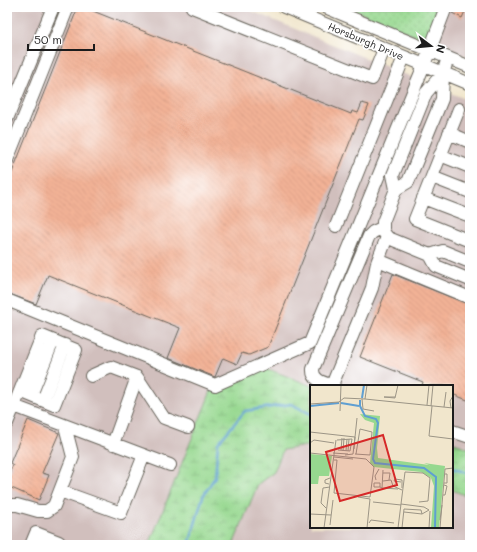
<svg xmlns="http://www.w3.org/2000/svg" width="477" height="552" viewBox="0 0 477 552" font-family="Mali,sans-serif">
	<defs>
		<pattern id="grass-dots" width="8" height="8" patternUnits="userSpaceOnUse"><rect width="8" height="8" fill="#96d88f"/><path d="M2 2h.1M6 6h.1" fill="none" stroke="#81b97b" stroke-width="1.8" stroke-linecap="round"/></pattern>
		<pattern id="wetland-marsh" width="20" height="14" patternUnits="userSpaceOnUse"><rect width="20" height="14" fill="#96d88f"/><path d="M1 5h8M5 5V1M11 12h8M15 12V8" fill="none" stroke="#81b97b"/></pattern>
		<pattern id="building-back-hatch" width="6" height="6" patternUnits="userSpaceOnUse"><rect width="6" height="6" fill="#f3b296"/><path d="M-1 5l2 2M0 0l6 6M5-1l2 2" fill="none" stroke="#d09881"/></pattern>
	</defs>
	<rect width="100%" height="100%" fill="#fff"/>
	<filter id="ink" filterUnits="userSpaceOnUse"><feTurbulence type="fractalNoise" baseFrequency=".025" numOctaves="2"/><feDisplacementMap in="SourceGraphic" scale="8" xChannelSelector="R" yChannelSelector="G"/><feConvolveMatrix kernelMatrix="1 2 1 2 8 2 1 2 1" color-interpolation-filters="sRGB"/></filter>
	<filter id="wash" filterUnits="userSpaceOnUse"><feTurbulence type="fractalNoise" baseFrequency=".012" numOctaves="4" result="noise"/><feDisplacementMap in="SourceGraphic" scale="16" xChannelSelector="R" yChannelSelector="G"/><feGaussianBlur stdDeviation="0.9" result="paint"/><feColorMatrix in="noise" values="0 0 0 0 0 0 0 0 0 0 0 0 0 0 0 0 0 1.4 0 .05"/><feComposite in="paint" operator="in"/></filter>
	<g filter="url(#wash)">
		<rect width="100%" height="100%" fill="#f1e6cc"/>
		<path fill="#d1bfbd" d="M7,7h235l228,94v348l-18,-7v-56h-140l-49,-19 -52,24 -62,154h-142z
			M438,7h32v51l-45,-18z
			M311,445v82h141v-37l18,7v48h-237l25,-61 16,-12 9,-22z"/>
		<path fill="url(#grass-dots)" stroke="#597a56" d="M346,7h92l-13,33z"/>
		<path fill="url(#wetland-marsh)" stroke="#597a56" d="M263,367l49,19 -1,59 -28,5 -9,22 -16,12 -25,61h-84l62,-154z
			M452,442l18,7v48l-18,-7z"/>
		<g fill="none" stroke-linecap="round" stroke-linejoin="round">
			<path stroke="#5f9fd2" stroke-width="2.5" d="M452,468l18,6
				M189,545l14,-49 12,-19 3,-34 27,-32 46,-7 20,10"/>
		</g>
		<g id="blocks">
			<path fill="url(#building-back-hatch)" d="M78,7h5l268,107 1,-3 6,2 4,-10 7,2 -6,15 -4,-1 -91,228 -19,8 -7,-2 -5,11 -14,-6 -8,19 -47,-19 12,-30 -132,-53 -12,29 -29,-11v-108z
				M455,7h12l-5,11 -10,-5z
				M393,274l77,31v96l-18,-7v-8h-30l1,-4 -63,-25z
				M28,420l31,13 -17,40 7,2 -10,25 -32,-14 4,-9 -3,-1 5,-11 -3,-2z"/>
		</g>
	</g>
	<g filter="url(#ink)">
		<use href="#blocks" fill-opacity="0" stroke="#67635a" stroke-width="1"/>
		<g fill="none" stroke-linecap="round" stroke-linejoin="round">
			<g stroke="#67635a" stroke-width="14">
				<path id="minor" d="M192,7l180,72 12,-30
					M284,7l186,77
					M325,7l145,60
					M448,58l-5,15 -17,20 -33,82 3,14 -13,33v9l4,6 4,2 39,16 13,-4 27,11
					M459,109l-44,110 55,22
					M7,119l46,-112
					M449,133l21,9
					M440,155l30,12
					M7,160l61,-153
					M432,177l38,15
					M396,189l12,-7 34,-83 1,-26
					M423,198l47,18
					M336,226l68,-169
					M430,255l6,11 34,14
					M378,260l92,38
					M7,300l208,85 95,-42 114,-278 22,-58
					M91,376l20,-9 26,10 27,41 24,9
					M332,385l40,-97 5,-25 10,-26
					M334,386c-9,-3 -22,-5 -21,-17l56,-133 4,-4 9,-4
					M31,395l22,-54
					M43,400l22,-55
					M14,406l28,-70 34,14 -22,55 -34,-14
					M7,423l7,-17 156,59
					M452,431l18,6
					M113,444l24,-67
					M60,491l61,22 23,-58
					M7,505h10l21,6h9l7,-5 19,-49 -8,-31
					M31,545l5,-12 23,9 -1,3"/>
			</g>
			<use href="#minor" stroke="#fff" stroke-width="12"/>
		</g>
	</g>
	<g text-anchor="middle" stroke-width="3.5" stroke-linejoin="round" paint-order="stroke">
		<g font-size="10" fill="#1c1c1c" stroke="#fff">
			<text transform="translate(366 41) rotate(23)" y="4">Horsburgh Drive</text>
		</g>
	</g>
	<g transform="translate(310 385)">
		<rect width="143" height="143" fill="#f1e6cc"/>
		<path d="M0,69l22,2 -3,20h-10l-1,8h-8zM114,78l21,3 -2,19 -14,-20z" fill="#96d88f"/>
		<path d="M50,29l20,2 -3,32 1,10 51,7 11,10 3,10 -4,43h-8l3,-42 -3,-8 -10,-6 -47,-5 -4,-4 4,-40 -9,-3z" fill="#96d88f"/>
		<path fill="none" stroke="#5f9fd2" stroke-width="2" d="M52,13l2,-13M50,15v6l5,10 11,3 2,4 -5,36 2,4 49,5 12,9 -1,51M31,18l18,3M0,21l29,-3"/>
		<path fill="none" stroke="#9c9586" stroke-width="1" d="M57,0l-2,14 88,9M85,13l-11,-1h11M85,13l3,-13M52,14l1,10 11,2M0,19l29,-2 5,-4 21,1M117,20l2,-20M121,21l2,-21M122,21l-3,30 24,3M134,22l2,-15M141,23l-1,-7 3,-5M30,26l1,-26M0,47l45,5 2,-19M27,55l15,-1 -2,12 -12,-1M0,58l4,-3 20,3M44,64l1,-12M31,65l1,-12M33,66l1,-13M36,66l1,-12M38,66l1,-12M0,68l56,6 8,8 -4,30 -36,-4 3,-33h-3M23,68l15,1M45,69l15,1M46,69l4,-25 12,3 -2,23M35,70l8,-1 2,-17M24,72l19,2M73,85l-1,18 16,1M73,88h7l-1,7M66,95l-1,-4 4,-7M73,96l8,-1 2,6 9,4M91,97l-7,-1 1,-2 7,1v8M134,98h3v-9h-2M19,99l-4,-1v-3l5,-2M70,102v-4h-6v4h6l2,1M133,110h2l2,-9 -3,-1M48,112l12,2 -3,29M63,117l28,3M91,119l23,3 5,3 -7,4 -18,-2M16,123l-5,-5 2,-15 7,-1M0,129l21,1M130,135l2,-15M59,138l2,-3 23,3M20,140l3,-25M14,143l12,-88M88,143l7,-56 18,1 7,5 -2,23 -9,1M92,143l2,-19 17,1 1,4M119,143l1,-17M130,143l5,-59 8,-1"/>
		<path fill="#d62828" fill-opacity="0.15" stroke="#d62828" stroke-width="2" d="M73,50l14,50 -57,16 -14,-49z"/>
		<rect width="143" height="143" fill="none" stroke="#1c1c1c" stroke-width="2"/>
	</g>
	<rect width="477" height="552" fill="none" stroke="#fff" stroke-width="24"/>
	<g transform="translate(431 46) rotate(106)" stroke="#ffffff" stroke-width="3" paint-order="stroke">
	<path d="M0-3L7 15L0 10L-7 15Z" fill="#1c1c1c"/>
	<text y="-6" font-size="11" font-weight="bold" text-anchor="middle" fill="#1c1c1c">N</text>
	</g>
	<path d="M28 44v6h66v-6" fill="none" stroke="#1c1c1c" stroke-width="2"/>
	<text x="34" y="44" font-size="12" fill="#1c1c1c" stroke="#ffffff" stroke-width="3" paint-order="stroke">50 m</text>
</svg>
